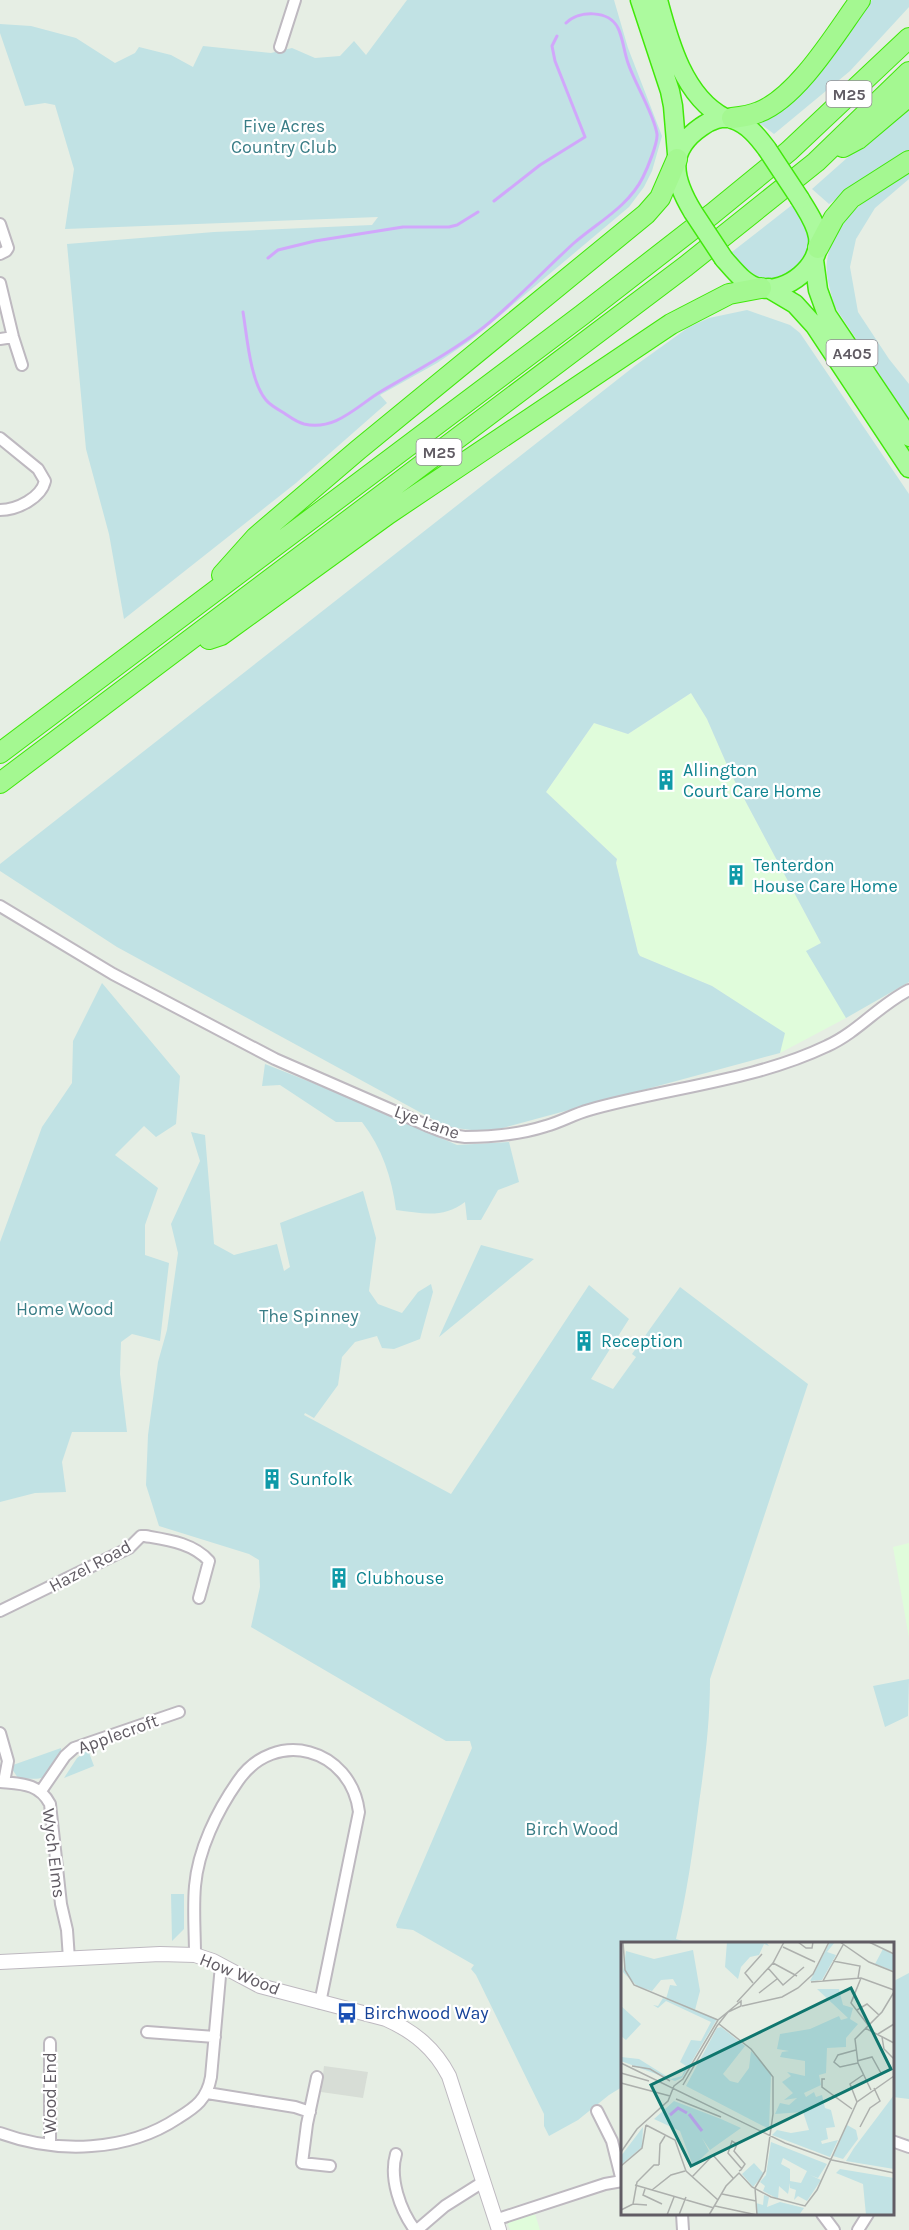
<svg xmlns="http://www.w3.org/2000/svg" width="909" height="2230" viewBox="0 0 909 2230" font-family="Karla,sans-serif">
	<rect width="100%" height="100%" fill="#e6eee4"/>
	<path fill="#e0fcdb" d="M691,693l16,26 24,55 90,169 -14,8 39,67 -66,35 4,-20 -72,-47 -72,-30 -2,-3 -22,-90 1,-4 -71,-67 48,-69 34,11z
		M909,1543v95l-16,-91z
		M535,2214l5,16h-30l-3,-9z"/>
	<path fill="#d7ddd6" d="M324,2066l44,6 -5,26 -42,-6z"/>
	<path fill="#c1e2e4" d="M407,0h207l14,48 34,88 -10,35 -8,16 -15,20 -158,133 -34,23 -57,32 7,8 -91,80 -172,136 -15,-85 -23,-85 -19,-205 147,-12 158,-7 6,-8 -313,12 9,-60 -19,-64 -10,-2 -20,3 -25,-73v-9l31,2 45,12 39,25 20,-10 4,-6 32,8 22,12 10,-21 68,7 21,-5 23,10 25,-2 14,-15 12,14z
		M872,0h37v7l-59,64 -76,63 -16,-12c49,-21 83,-80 114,-122z
		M909,103v47l-80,54 -17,-15z
		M909,170v9l-34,29 -19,31 -6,28 8,45 31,47 20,25v35l-74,-112c-4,-14 -10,-32 -8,-46 6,-45 49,-68 82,-91z
		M792,205c13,17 26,39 9,58 -7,9 -11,12 -22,15 -8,2 -15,4 -23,1 -10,-4 -20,-17 -28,-24z
		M747,310l43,15 10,8 109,161v488l-63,36 -40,-67 15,-8 -90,-169 -24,-55 -16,-26 -63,41 -34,-11 -48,69 71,67 -1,4 22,90 2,3 72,30 73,47 -5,20 -292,79 -41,-5 -330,-180 -117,-76v-7l636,-499 53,-38 20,-9z
		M102,983l78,93 -4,48 -20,13 -12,-11 -29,29 43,33 -13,37v30l24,8 -9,78 -28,-7 -11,8 -1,32 7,58h-55l-10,30 4,30 -31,1 -35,9v-260l42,-115 30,-44 1,-42z
		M265,1064l68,27 124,54 52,-3 10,40 -21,8 -17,30h-14l-2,-18c-22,17 -43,11 -69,8 -4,-32 -14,-62 -34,-88h-26l-56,-37 -18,1z
		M191,1132l14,3 9,109 20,11 43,-11 7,27 6,-4 -10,-44 83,-32 13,47 -7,53 9,13 24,9 16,-21 13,-8 2,8 -13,47 -26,10 -12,-1 -5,-12 -22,6 -13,15 -4,28 -24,33 -9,-5 -1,2 147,79 138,-209 40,34 -38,60 22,10 23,-32 -4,-3 48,-67 128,97 -98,295c0,43 -5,82 -11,124 -6,46 -12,91 -23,136l13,4 -67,1v143l-13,8 -31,25 -29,16 -5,-10v-12l-68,-139 -5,-6 3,-4 -61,-35 -16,-2 -1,-3 76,-177 -2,-7h-24l-195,-114 9,-40 -1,-27 -10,-6 -90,-28 -13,-41 2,-50 10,-73 9,-32 11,-77 -7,-29 29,-63z
		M481,1245l53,14 -95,78z
		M909,1679l-1,37 -23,11 -12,-41z
		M61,1748v6c-21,22 -5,27 -43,24l-6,-9 1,-4z
		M88,1750l6,16 -30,12 13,-20z
		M171,1894h13v35l-12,12z
		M909,1973v126l-16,-2 -1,-115z"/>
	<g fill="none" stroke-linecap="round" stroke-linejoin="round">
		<path stroke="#d1a7fb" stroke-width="3" d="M494,201l46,-36 45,-28 -30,-76 -3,-15 5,-10
			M268,258l10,-8 37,-9 88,-14h46l8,-2 21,-13
			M243,312c4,24 7,69 23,88 4,5 11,9 18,13 6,4 12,9 20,11 31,7 52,-17 76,-32 36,-21 72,-40 104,-65 32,-26 60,-57 90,-84 23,-20 55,-37 69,-66 4,-8 15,-34 14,-43 -3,-20 -22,-50 -29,-71 -4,-11 -5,-25 -10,-35 -9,-18 -39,-18 -52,-5"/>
		<g stroke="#beb9c0" stroke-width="14">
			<path id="minor" d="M280,47l15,-47
				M0,224l8,24 -2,3 -6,3
				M0,283l13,54 9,28
				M0,339l13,-2
				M0,438l38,31 7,12c-4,17 -28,29 -45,29
				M0,906l113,68 162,85 151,66c12,5 25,11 39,12 26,0 56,-3 81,-11 15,-4 28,-12 43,-16 77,-22 165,-29 238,-64 31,-14 52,-41 82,-56
				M0,1611l129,-63 12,-12h4c23,4 48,7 64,25l-10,37
				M0,1733l8,28 -4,21
				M0,1782c21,2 39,1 50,22l11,100 6,26 2,29
				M41,1791l24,-35 9,-8 105,-36
				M195,1955c0,-23 -2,-46 0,-69 3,-36 22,-75 43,-105 37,-54 113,-33 121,31l-39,191
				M147,2032l68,5
				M50,2043v101
				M317,2077l-10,47 -5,39 28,3
				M207,2093l88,14 15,5
				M597,2111l15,30 10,40
				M0,2133c57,21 127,19 178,-15 18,-11 29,-19 33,-41l10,-112
				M892,2141l17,6
				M396,2154c-7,24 4,56 19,76
				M682,2214l1,16
				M822,2214l12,16
				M495,2220l110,-36 17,-3
				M417,2230l28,-24 38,-24
				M858,2230l10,-16"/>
		</g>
		<g stroke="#beb9c0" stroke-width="16">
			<path id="tertiary" d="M0,1962l160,-8 35,1 18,6 47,25 126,33c29,13 49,30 63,57l50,154"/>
		</g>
		<g stroke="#41e80a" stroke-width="21">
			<path id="trunk" d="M640,0l30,91 3,15 4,48
				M658,0c11,42 26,97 67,118
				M693,212c-20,-33 -27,-61 8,-85 8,-6 22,-12 31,-8 16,5 26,18 35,30
				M724,259c10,11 20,25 35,29 28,6 63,-23 59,-51 -2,-14 -11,-26 -18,-38
				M814,260l4,30 9,25 82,122
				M768,288l27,16 20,22 94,142"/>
		</g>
		<g stroke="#41e80a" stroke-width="22">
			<path id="motorway" d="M732,118c9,-1 18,-2 27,-6 39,-15 77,-79 101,-112
				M843,147l15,-8 51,-43
				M818,248l16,-30 17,-20 58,-37
				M222,575l34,-38 102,-87 288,-236 14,-16 17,-39
				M209,639l12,-4 167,-121 283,-190 58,-30 32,-6
				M0,753l582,-438 130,-101 77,-63 120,-113
				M0,783l686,-517 130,-104 93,-90"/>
		</g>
		<use href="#minor" stroke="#fff" stroke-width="10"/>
		<use href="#tertiary" stroke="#fff" stroke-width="14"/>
		<use href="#trunk" stroke="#acfa9e" stroke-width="18"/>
		<use href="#motorway" stroke="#a4f891" stroke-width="20"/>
		<g stroke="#41e80a" stroke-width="21" stroke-linecap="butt">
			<path id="trunk-bridge" d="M767,149l33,50
				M693,212l31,47"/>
		</g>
		<use href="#trunk-bridge" stroke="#acfa9e" stroke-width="18"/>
	</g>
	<defs>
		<g id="building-bare" transform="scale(1.62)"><path d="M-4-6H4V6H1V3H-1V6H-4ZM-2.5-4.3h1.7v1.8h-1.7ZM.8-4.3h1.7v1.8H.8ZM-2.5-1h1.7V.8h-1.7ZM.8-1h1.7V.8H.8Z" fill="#0f9aa8" stroke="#fff" stroke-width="2.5" paint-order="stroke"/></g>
		<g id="bus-bare" transform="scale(1.62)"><path d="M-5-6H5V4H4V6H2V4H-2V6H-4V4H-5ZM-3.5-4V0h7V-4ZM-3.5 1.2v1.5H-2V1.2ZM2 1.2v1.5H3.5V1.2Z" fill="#1a4fb4" stroke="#fff" stroke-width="2.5" paint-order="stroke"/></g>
	</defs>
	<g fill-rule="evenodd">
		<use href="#building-bare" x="666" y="780"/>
		<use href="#building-bare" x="736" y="875"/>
		<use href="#building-bare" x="584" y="1341"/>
		<use href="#building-bare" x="272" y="1479"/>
		<use href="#building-bare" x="339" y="1578"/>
		<use href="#bus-bare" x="347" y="2013"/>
	</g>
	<g text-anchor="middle" stroke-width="4.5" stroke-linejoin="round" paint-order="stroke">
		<g fill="#fff" stroke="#908d92" stroke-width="1.5">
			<rect x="826.5" y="81" width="45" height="26" rx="4.5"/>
			<rect x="826.5" y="340" width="51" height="26" rx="4.5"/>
			<rect x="416.5" y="439" width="45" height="26" rx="4.5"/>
		</g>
		<g font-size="16" font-weight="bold" fill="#615c64">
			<text x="849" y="100">M25</text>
			<text x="852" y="359">A405</text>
			<text x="439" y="458">M25</text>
		</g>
		<g font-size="18" fill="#397d86" stroke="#fff">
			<text x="284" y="132">Five Acres<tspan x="284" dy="21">Country Club</tspan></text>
			<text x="65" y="1315">Home Wood</text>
			<text x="309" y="1322">The Spinney</text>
			<text x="572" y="1835">Birch Wood</text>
		</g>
		<g font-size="18" fill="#0d838f" stroke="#fff" text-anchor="start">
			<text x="683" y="776">Allington<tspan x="683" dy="21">Court Care Home</tspan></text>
			<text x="753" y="871">Tenterdon<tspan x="753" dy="21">House Care Home</tspan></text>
			<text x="601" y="1347">Reception</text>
			<text x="289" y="1485">Sunfolk</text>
			<text x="356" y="1584">Clubhouse</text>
		</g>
		<g font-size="18" fill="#615c64" stroke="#fff">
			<text transform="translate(427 1122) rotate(20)" y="6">Lye Lane</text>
			<text transform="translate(90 1566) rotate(-28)" y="6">Hazel Road</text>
			<text transform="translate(118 1734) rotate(-20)" y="6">Applecroft</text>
			<text transform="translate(54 1853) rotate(83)" y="6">Wych Elms</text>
			<text transform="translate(240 1974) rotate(22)" y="6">How Wood</text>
			<text transform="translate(50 2093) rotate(-90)" y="6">Wood End</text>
		</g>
		<g font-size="18" fill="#164399" stroke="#fff" text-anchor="start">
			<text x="364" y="2019">Birchwood Way</text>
		</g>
	</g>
	<g transform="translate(621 1942)">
		<rect width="273" height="273" fill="#e6eee4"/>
		<path d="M106,0h39l3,4 -5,-2 -5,11 -9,2 -9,10 -3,12 -13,-12zM209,0h5l-8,10 9,3 -14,25 -12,1zM262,7l11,6v16l-19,-7zM72,8l7,41 -5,19 -29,-11 4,-14 7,1 -4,-7 -12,1 -9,11 -15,-5 -14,-14 3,-21 28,8zM196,47h22l4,16 10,3 -3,11 8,5 -12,14v9l-19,1 -1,25 -7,2 2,10 -17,8 2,4 8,-5 2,5 6,-2 3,13 6,2 4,17 -9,1 2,11 -7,2 1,3 16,-4 -8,17 -58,-22 5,-5 14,3 18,-3 -6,-18 -28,2 5,-11 9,2 8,-7 -13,2 9,-7 -11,-11 9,-6 -4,-4 18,4v-15l-25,-4 2,-5 7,-1 -12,-2 3,-15 30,-5 29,-13 2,4 7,-2zM42,56l54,21 -35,59 -7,3 -54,-20v-4l18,2 32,20 11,-3 4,-10 -6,-4 11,-22 10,1 10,-19 -45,-21 -8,7 -5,-3 5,1zM0,64l20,18 -15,16 -5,-4zM100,85l24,19 -22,28 7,7 8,2 11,-15 2,-17 20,22 -2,56 -83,-43 31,-58zM273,153v74l-48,-8 8,-13zM53,159l47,18 20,9 -31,22 -8,-12 7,13 -16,15 -13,-35 -26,-12zM226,183l9,5 2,9 -15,20 -10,-3zM22,185l-1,20 -21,18v-9zM150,200l56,22 -9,14 -8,-3 11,5 -14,21 -9,-5 -4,4 2,-10 -6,-2v-5l-2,11 -9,-8 -1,13 -15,-8 2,-5 -5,-4 6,-7zM162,216l24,13 -6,12 -11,-2v-12l-9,-5zM133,221l10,11 -11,13 -11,-13zM219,227l54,9v37h-28l-3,-31 -27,-11zM143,253l5,2 -2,10 13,-5 24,6 -5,7h-42l-1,-12 7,2z" fill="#c1e2e4" fill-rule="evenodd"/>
		<path fill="none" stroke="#d1a7fb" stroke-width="3" d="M68,172l13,17M49,173l8,-7 9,5"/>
		<path fill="none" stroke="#adb0ad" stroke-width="1.5" d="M2,0l2,28 9,15 84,35M177,0l8,6h6l1,-6M219,0l29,20 25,10M248,0l25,12M162,5l32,15M212,19l27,5 -2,12M152,21l24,13M147,26l15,17 21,-18M240,36l-10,25 17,22M202,39l20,-36M190,40l50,-4 33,12M132,41l-8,-10 17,-19M138,51l18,-14M116,60l36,-39 11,-21M121,64l40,-9 16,-9 15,-14 16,-32M236,68l10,-6 12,11M98,82l32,25 22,28v37l-8,57 -10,17M244,86l29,15M257,92l16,-10M261,95l2,12 10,10M235,108l-18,5 -4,7 6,5 18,-4M236,119l15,-4 10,18M0,121l164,80 47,17 62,13M11,124l18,3 20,12M0,131l28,8M204,137h-3v8l30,22M0,141l49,13M250,148l-13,-27 -3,-24 27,-27 12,-20M55,157l45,18M236,160l-7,-18 13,-9M25,183l29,15 11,31 32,29M239,185l10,-19 10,-7 -6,-13M0,210l16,-23 31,-28 6,-15 9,-7 35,-59 23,-19v5l-13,6 -11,14 -34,59M38,223l1,-21 5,-8M0,224l21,-18 4,-23M118,229l2,-1 4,-6 -11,-13 3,-7 -5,-3 -4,12 14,16M71,235l21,-22 20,23M14,243l79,23M134,246l2,27M24,247l-2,6 19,9M31,248l19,-15 14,-4M101,252l34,7M12,262l4,-22 17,-17h5M94,264l42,9M0,268l12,-6 14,1M46,273l7,-18M58,273l7,-18M88,273l17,-29 13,-13 13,14 19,10 34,9 12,-16 40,-88 37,-26"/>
		<path fill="#0f766e" fill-opacity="0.15" stroke="#0f766e" stroke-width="3" d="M230,46l40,81 -200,97 -40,-81z"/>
		<rect width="273" height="273" fill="none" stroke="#615c64" stroke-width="3"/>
	</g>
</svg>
